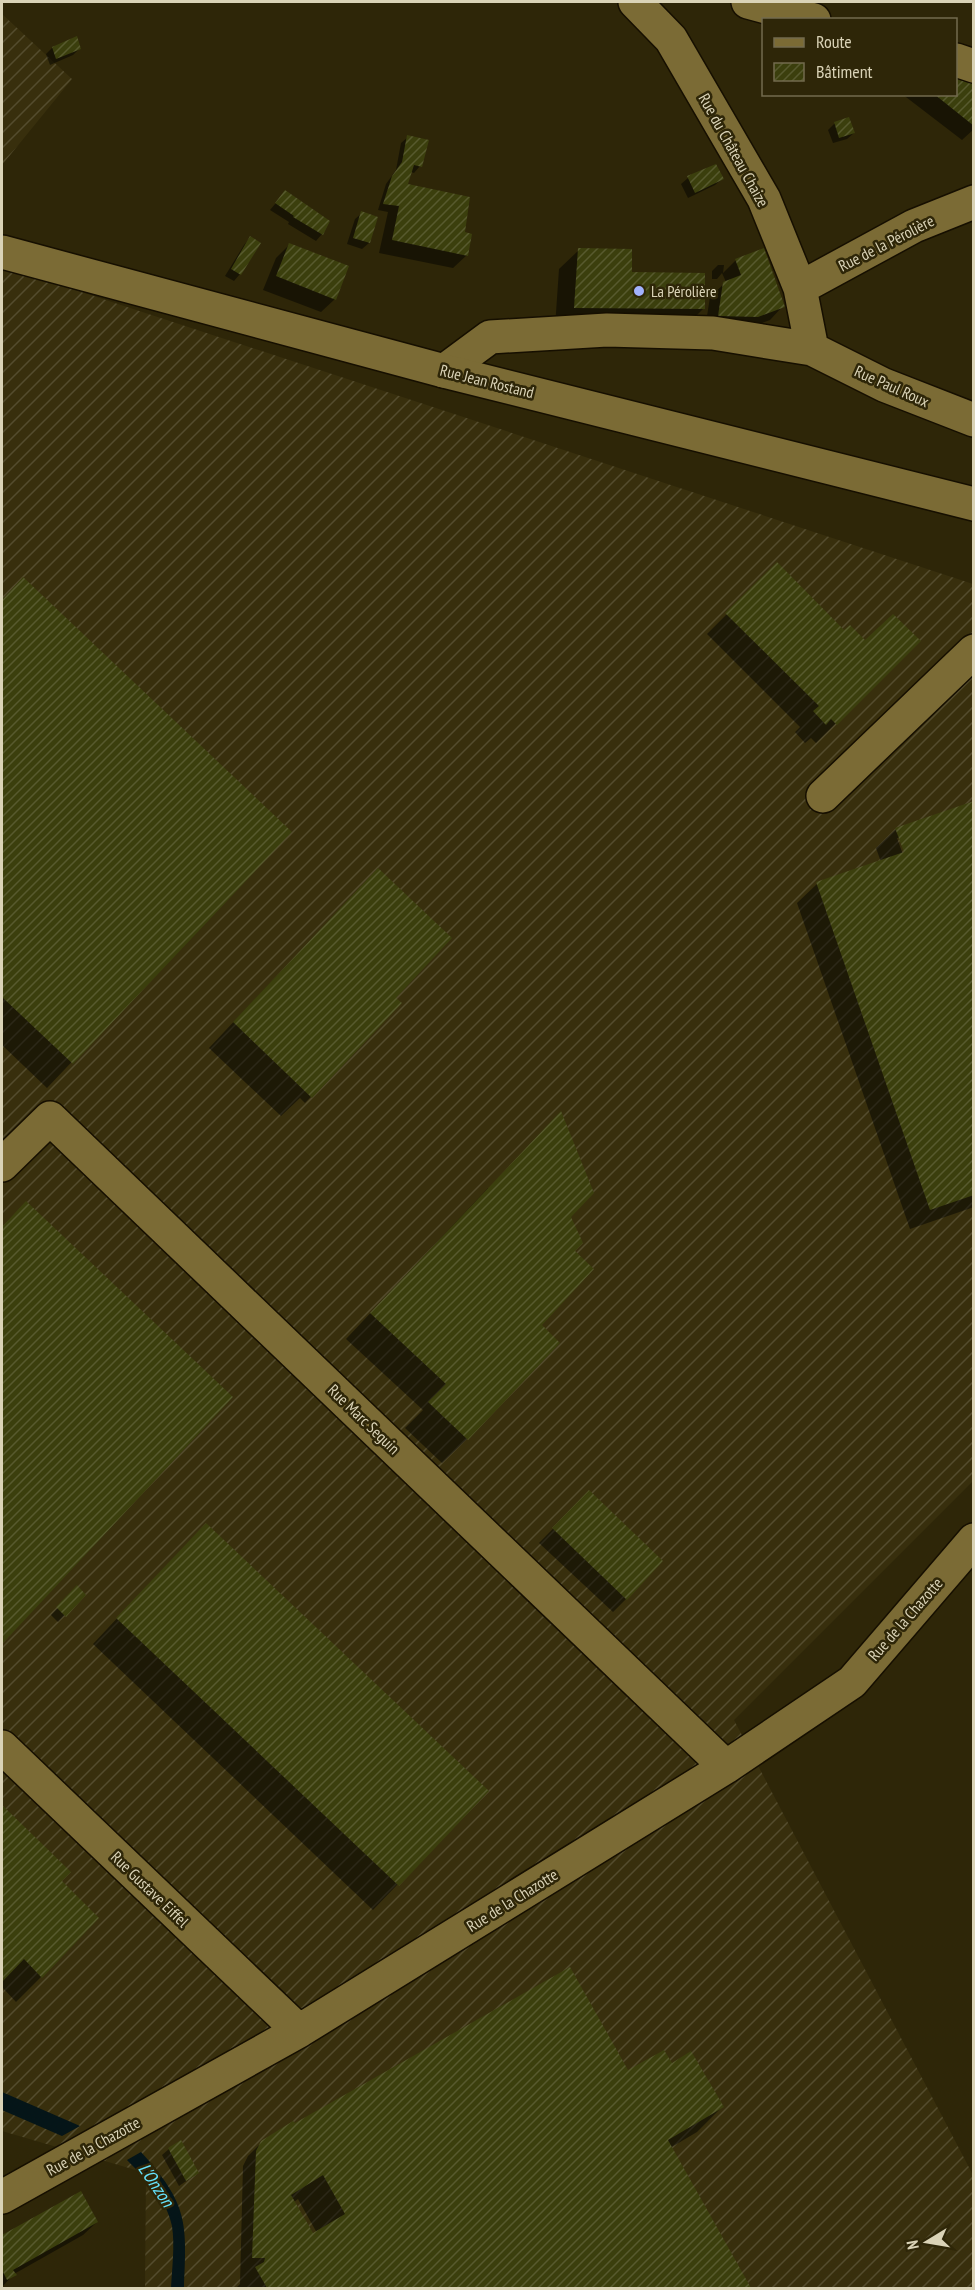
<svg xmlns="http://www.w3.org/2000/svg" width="975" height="2290" viewBox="0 0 975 2290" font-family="'PT Sans Narrow',sans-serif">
	<defs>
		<pattern id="industrial-furrows" width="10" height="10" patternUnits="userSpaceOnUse" patternTransform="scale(1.5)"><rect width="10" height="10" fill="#382f0d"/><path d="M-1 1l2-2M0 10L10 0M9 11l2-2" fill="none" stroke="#544c2e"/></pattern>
		<pattern id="building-hatch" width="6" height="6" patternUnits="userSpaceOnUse" patternTransform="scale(1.5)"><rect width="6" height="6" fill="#3b3f0d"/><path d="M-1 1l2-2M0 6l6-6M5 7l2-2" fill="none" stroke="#575a2e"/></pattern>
	</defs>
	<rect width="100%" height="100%" fill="#2e2608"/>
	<path fill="url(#industrial-furrows)" d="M2,14l70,65 -70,86z
		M2,266l971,318v897l-239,239 239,455v113h-828l1,-115 -144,-42z"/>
	<path fill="#051518" d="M2,2092l78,34 -18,10 -60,-26z
		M141,2152c47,52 46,70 43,136h-13c1,-20 4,-42 1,-62 -5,-26 -27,-48 -45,-66z"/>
	<path fill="#0007" fill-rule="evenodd" d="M52,48l27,1 -6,6 -23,10 -4,-11z
		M956,70l18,7v52l-12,11 -60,-46h54z
		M848,119l6,14 -7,6 -14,4 -5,-13 6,-6z
		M408,137l12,29 -6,7 -3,-1 -6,13 58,48 4,22 -14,13 -74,-15 9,-41 -10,-2 8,-26 10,-14 5,-27z
		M715,166l7,13 -7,6 -27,13 -7,-14 7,-6z
		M285,192l37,42 -6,7 -28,-17 1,-2 -19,-12z
		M362,213l14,5 -7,25 -7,6 -15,-5 8,-25z
		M250,238l-10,36 -6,7 -9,-5 19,-31z
		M289,245l46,54 -14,13 -58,-22 13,-32z
		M579,250l52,23 72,36 -19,19 -129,-1 4,-58z
		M736,260l47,46 -13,14 -27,10 -38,-1 5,-32 16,-15 -4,-9 -5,6h-5v-8l6,-6h6l-1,8z
		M777,564l67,68 21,10 54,-1 -103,102 -5,-5 -6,5 -10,-11 5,-5 -93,-93z
		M23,579l267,253 -243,256 -45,-43v-444z
		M974,802v405l-64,22 -113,-326 20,-19 64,-22 -5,-14 20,-19zM897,838h3l7,21 -2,1z
		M353,895l34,110 13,-2 -95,100 -5,-5 -19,18 -72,-68z
		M488,1188l81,29 4,34 -106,188 -25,24 -37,-35 18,-18 -77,-71z
		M26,1203l205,194 -229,245v-414z
		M589,1492l37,107 -13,13 -74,-69z
		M181,1550l306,241 -114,119 -280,-266z
		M77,1588l7,7 -26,27 -7,-7z
		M2,1807l67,65 -9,9 -19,96 -25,25 -14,-15z
		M672,2065l50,42 -25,25 -27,16 79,140h-513l4,-4 3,-118 5,-10 14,-14zM298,2199l19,34 -5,2 -18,-33z
		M169,2149l29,24 -19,13 -17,-31z
		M81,2193l16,29 -14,13 -69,39 -12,13v-50z"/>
	<path fill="url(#building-hatch)" fill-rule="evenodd" d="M77,36l4,13 -25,10 -4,-12z
		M956,68l18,7v51l-40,-32h22z
		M849,117l6,16 -16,5 -5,-16z
		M407,135l22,5 -7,27 -8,-2 -6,19 62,13 -5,35 7,2 -4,22 -76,-16 7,-34 -16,-2 9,-28 10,-14z
		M716,164l8,15 -29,14 -8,-17z
		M285,190l45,31 -7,14 -30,-18 1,-1 -19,-13z
		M361,211l17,6 -8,26 -17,-5z
		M250,236l11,7 -20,32 -10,-6z
		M289,243l60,23 -13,34 -60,-24z
		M578,248l54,1v23l73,1v36l-131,-1z
		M764,248l21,59 -27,10 -40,-1 5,-34 18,-7 -6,-16z
		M777,562l67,68 6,-5 15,15 28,-26 28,27 -84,84 -6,-6 -5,6 -13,-14 6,-5 -94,-93z
		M23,577l269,255 -219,232 -71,-67v-397z
		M974,801v394l-44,15 -114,-328 88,-30 -9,-24z
		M378,868l74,70 -56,60 6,5 -90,95 -79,-76z
		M561,1111l33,82 -23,24 12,26 -8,8 19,18 -52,56 18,18 -92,97 -40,-38 18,-18 -76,-71z
		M26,1201l207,196 -231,247v-417z
		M589,1490l74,71 -36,39 -75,-72z
		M206,1523l283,268 -90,95 -283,-268z
		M77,1585l9,10 -20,22 -10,-10z
		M2,1805l69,67 -9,9 37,37 -57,60 -18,-19 -22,23z
		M570,1967l58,103 36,-20 8,13 19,-12 33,56 -56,33 83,148h-484l-12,-21 9,-5 1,-4h-13l4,-107 5,-10 32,-20 2,2zM323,2175l22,39 -32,19 -22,-38z
		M181,2140l18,33 -13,8 -18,-33z
		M81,2191l17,31 -85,48 4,5 -10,5 -5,-10v-35z"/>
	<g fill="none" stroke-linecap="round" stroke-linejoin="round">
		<g stroke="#160f00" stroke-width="36">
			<path id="street" d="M635,2l36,37 93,160 36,89 12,61
				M748,2l66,18
				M956,60l18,6
				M800,288l114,-62 60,-24
				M444,371l46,-34 117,-7 106,3 99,16 72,36 90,35
				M823,796l151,-145
				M2,1165l48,-47 676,649
				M2,1747l297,284
				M2,2197l297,-166 427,-264 126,-85 122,-142"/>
		</g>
		<g stroke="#160f00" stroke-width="36">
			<path id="secondary" d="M2,252l442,119 530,133"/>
		</g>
		<use href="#street" stroke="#7b6b35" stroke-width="33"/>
		<use href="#secondary" stroke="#7b6b35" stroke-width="33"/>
	</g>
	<circle fill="#a2b2fd" stroke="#2e2608" stroke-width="2" cx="639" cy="291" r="6"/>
	<g text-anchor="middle" stroke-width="5" stroke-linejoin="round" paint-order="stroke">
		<g font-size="16" fill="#dad3b7" stroke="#2e2608">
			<text transform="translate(734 150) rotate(61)" y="6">Rue du Château Chaize</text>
			<text transform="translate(886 243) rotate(-27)" y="6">Rue de la Pérolière</text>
			<text transform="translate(487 381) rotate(14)" y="6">Rue Jean Rostand</text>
			<text transform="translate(892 386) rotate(24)" y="6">Rue Paul Roux</text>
			<text transform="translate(364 1419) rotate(44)" y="6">Rue Marc Seguin</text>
			<text transform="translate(905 1619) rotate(-49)" y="6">Rue de la Chazotte</text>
			<text transform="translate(150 1889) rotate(44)" y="6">Rue Gustave Eiffel</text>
			<text transform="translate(512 1900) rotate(-32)" y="6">Rue de la Chazotte</text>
			<text transform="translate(93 2146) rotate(-29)" y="6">Rue de la Chazotte</text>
		</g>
		<g font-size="16" fill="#dad3b7" stroke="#2e2608" text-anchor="start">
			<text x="651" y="297">La Pérolière</text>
		</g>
		<g font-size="18" font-style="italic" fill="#65e3fe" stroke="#2e2608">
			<text transform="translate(156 2185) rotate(56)" y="6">L'Onzon</text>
		</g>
	</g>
	<rect width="975" height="2290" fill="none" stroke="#dad3b7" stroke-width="6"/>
	<rect x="762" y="18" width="195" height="78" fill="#2e2608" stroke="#736b4e" stroke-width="1.5"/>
	<rect x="774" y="38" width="30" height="9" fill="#7b6b35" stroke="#736b4e" stroke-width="1.5"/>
	<text x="816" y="48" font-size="18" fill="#dad3b7">Route</text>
	<rect x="774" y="63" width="30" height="18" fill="url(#building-hatch)" stroke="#736b4e" stroke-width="1.5"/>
	<text x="816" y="78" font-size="18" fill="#dad3b7">Bâtiment</text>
	<g transform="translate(927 2242) rotate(259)" stroke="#2e2608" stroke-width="4.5" paint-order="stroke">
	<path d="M0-4.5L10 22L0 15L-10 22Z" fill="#dad3b7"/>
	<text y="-9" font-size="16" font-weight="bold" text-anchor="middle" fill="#dad3b7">N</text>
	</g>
</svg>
